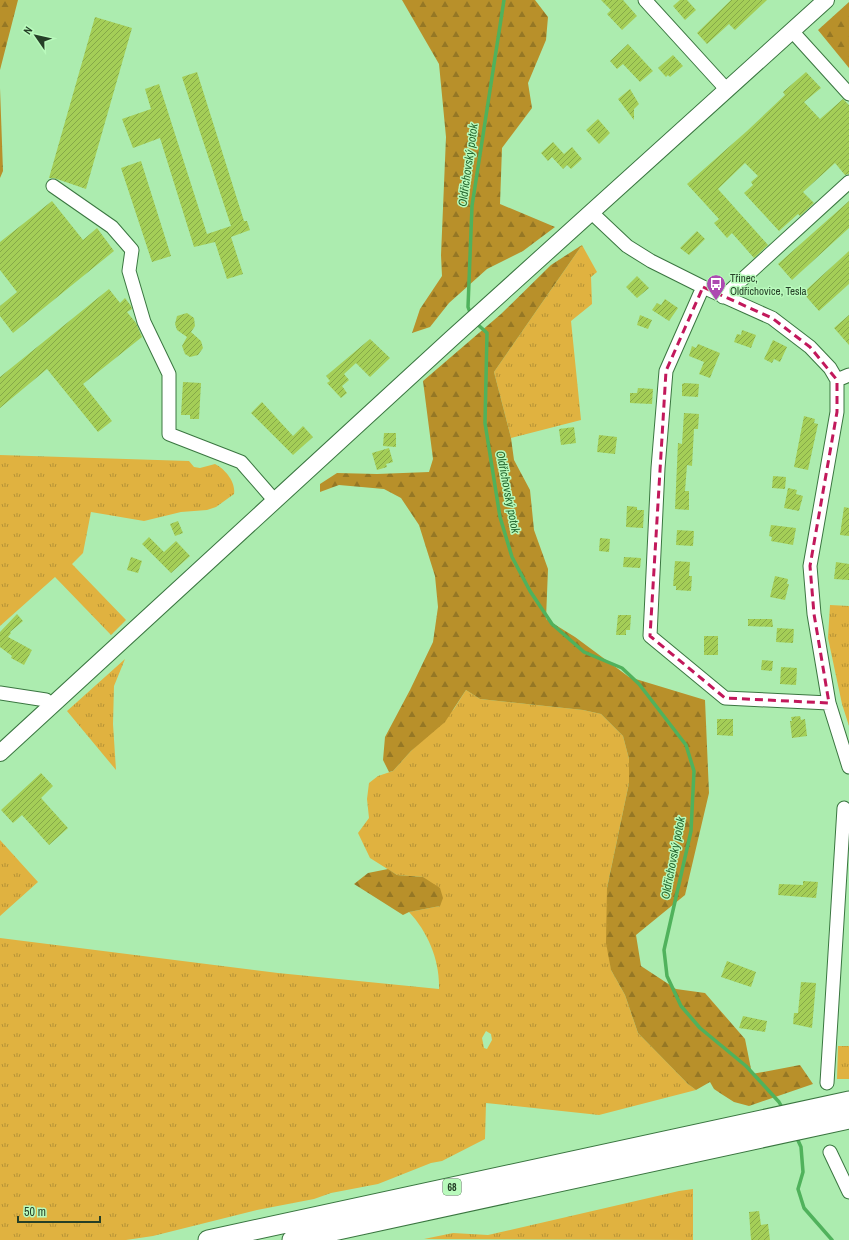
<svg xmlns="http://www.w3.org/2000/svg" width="849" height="1240" viewBox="0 0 849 1240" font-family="'Archivo Narrow',sans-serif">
	<defs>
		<pattern id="grass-tufts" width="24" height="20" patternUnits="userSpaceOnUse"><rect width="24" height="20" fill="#e0b240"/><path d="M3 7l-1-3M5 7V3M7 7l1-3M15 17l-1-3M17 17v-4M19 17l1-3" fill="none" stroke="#b59236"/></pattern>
		<pattern id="forest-firs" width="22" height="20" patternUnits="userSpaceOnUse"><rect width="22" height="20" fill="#b8902a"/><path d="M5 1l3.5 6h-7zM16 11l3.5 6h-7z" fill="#957724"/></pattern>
		<pattern id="building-hatch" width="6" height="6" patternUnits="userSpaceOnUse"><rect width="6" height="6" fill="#a4ce57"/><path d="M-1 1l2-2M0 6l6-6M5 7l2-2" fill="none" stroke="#85a948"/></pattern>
	</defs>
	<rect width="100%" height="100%" fill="#acecaf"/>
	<path fill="url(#grass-tufts)" fill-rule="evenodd" d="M582,245l15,27 -6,5 1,27 -21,17 10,99 -70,18 -17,-66z
		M0,455l189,6 5,6 6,1 15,-4c10,5 21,18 19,30l-18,13 -9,3 -26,2 -37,9 -53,-9 -8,41 -11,11 54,56 -15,15 -56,-58 -55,49z
		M830,605l19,1v120l-7,-22 -14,-66z
		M125,659l-11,27 -1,38 3,46 -49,-59z
		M466,690l14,9 103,11 18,4 22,22 6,23v24l-22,105 4,82 14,25 13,38 50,51 8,6 -97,25 -113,-12 -1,36 -43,22 -11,2 -53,21 -47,9 -17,6 -57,11 -104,26 -27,4h-126v-302l278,35 161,16c1,-28 -11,-57 -30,-77l31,-6 -17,-29 -26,-2 -27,-17 -12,-25 11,-15 -2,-19 2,-16 9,-7 15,-5 18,-20 43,-42zM486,1031l5,3 1,6 -5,9 -3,-1 -2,-10z
		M0,840l38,42 -38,34z
		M838,1046h11v33h-12z
		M693,1189v51l-269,-1 29,-6 35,2 191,-44z"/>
	<path fill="url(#forest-firs)" d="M0,0h18l-18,70z
		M402,0h133l13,17 -2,23 -18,43 4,25 -30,40 -2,56 55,23 -32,24 -36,18 -38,34 -19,24 -18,6 8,-24 22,-33 -1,-21 5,-118 -7,-73z
		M849,2v66l-31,-38z
		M0,88l3,83 -3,7z
		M582,245l-88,127 17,66 3,22 16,30 4,40 14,39 -2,50 29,18 54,40 76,23 4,93 -24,102 -49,40 5,31 35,23 29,4 40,46 7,35 48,-9 13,19 -64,22 -15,-4 -11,-7 -9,-6 -4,-7 -14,8 -8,-6 -50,-51 -13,-38 -14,-25 -5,-27 1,-55 22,-105v-24l-6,-23 -22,-22 -18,-4 -103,-11 -14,-9 -21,32 -34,29 -18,20 -4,1 -6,-12 2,-23 25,-47 23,-48 5,-35 -3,-31 -16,-51 -18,-27 -17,-9 -45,-4 -19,7v-8l17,-11 40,1 52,-2 4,-13 -10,-78 78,-67 50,-49z
		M388,869l9,6 26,2 17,11 3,10 -3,8 -31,6 -6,3 -49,-31 14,-11z"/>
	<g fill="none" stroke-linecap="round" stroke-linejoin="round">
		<path stroke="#50b25c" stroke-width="3.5" d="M471,315l-3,-8 4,-101 32,-206
			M475,322l12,11 -2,90 15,94 12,40 18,34 22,33 32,28 38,16 17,16 47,61 8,26 -3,60 -27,119 3,26 14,30 19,22 46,38 33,36 4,7
			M796,1136l5,11 2,25 -5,17 6,19 28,32"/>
	</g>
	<path fill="url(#building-hatch)" d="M601,0h22l14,16 -15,14 -15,-16 4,-4z
		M680,0h7l9,10 -11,10 -12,-14z
		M731,0h36l-32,30 -6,-6 -22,20 -10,-11z
		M95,17l37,11 -46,161 -32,-11h-5z
		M628,44l25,27 -13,11 -17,-18 -6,5 -7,-8z
		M673,55l10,11 -13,11 -2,-2 -2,2 -8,-9z
		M197,72l47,149h3l3,9 -19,7 12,37 -16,5 -12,-37 -21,5 -34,-109 -27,10 -11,-29 29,-10 -6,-20 14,-5 48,150 24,-8 -49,-149z
		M806,72l15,16 -17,14 16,17 23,-20 6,6v69l-4,1 -10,-12 -32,29 11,11 -14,13 -2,-2 -19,17 -35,-38 9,-8 -2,-3 7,-6 -13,-13 -27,26 50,56 -14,13 -22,-25 -5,5 -13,-15 5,-4 -32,-35 60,-53 38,-36 -2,-3z
		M630,89l9,15 -5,5v11l-16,-21z
		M598,119l12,14 -11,11 -13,-14z
		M553,142l11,12 8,-7 10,12 -11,10 -4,-4 -4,4 -11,-12 -4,4 -7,-8z
		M141,161l30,95 -19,6 -31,-94z
		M52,201l31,39 14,-12 17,23 -101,82 -13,-17v-10l17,-14 -17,-22v-28z
		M849,201v27l-57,52 -14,-16z
		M697,231l8,8 -16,16 -9,-7z
		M849,251v33l-30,27 -16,-18z
		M637,276l12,12 -12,10 -11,-11z
		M109,289l11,14 5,-5 6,8 1,3 -5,3 9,11 6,14 -59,47 29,37 -14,11 -51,-63 -47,39v-31z
		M665,299l13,9 -9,13 -17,-11 5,-7 4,2z
		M187,313l7,5 1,8 -4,6 10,9 2,7 -5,7 -8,2 -5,-3 -3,-8 5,-9 -10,-7 -2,-6 2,-8z
		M640,315l12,5 -4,9 -11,-4z
		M849,315v30l-15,-17z
		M742,330l14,5 -5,13 -17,-6 3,-8 4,1z
		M370,339l20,19 -20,19 -14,-14 -12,11 5,6 -7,6 5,7 -6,5 -14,-15 3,-2 -4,-5z
		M773,340l14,7 -7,15 -6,-3 -2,4 -8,-4z
		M698,344l22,9 -10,25 -11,-4 5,-12 -15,-6 3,-10 4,2z
		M183,382l18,1 -2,36h-9v-4h-9z
		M685,383l14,1 -1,13 -16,-1v-12z
		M638,388l15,1 -1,15 -22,-1v-10h7z
		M262,402l31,34 10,-10 10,11 -20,18 -42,-42z
		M684,413l15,1 -1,15h-4l-2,37 -5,-1 -2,26h4v19l-14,-1 3,-66 4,1z
		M804,416l11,3 -1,4 4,1 -10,46 -14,-3z
		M574,427l2,16 -15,2 -2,-16z
		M384,433h12v14l-13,-1z
		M599,435l18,2 -2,17 -18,-2z
		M389,448l4,14 -7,2 1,3 -10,3 -5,-17z
		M773,476l13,1 -1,12 -13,-1z
		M788,488l9,2 -1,4 7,2 -4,15 -15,-3z
		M627,506l10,1v3h7l-1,18 -17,-1z
		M844,507l5,1v28l-9,-1z
		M178,521l5,12 -8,3 -5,-12z
		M771,525l25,3 -3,17 -22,-4 1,-4 -3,-1z
		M677,530l17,1 -1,15 -17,-1z
		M149,537l15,15 12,-11 14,15 -19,17 -29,-29z
		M600,538l10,1 -1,13 -10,-1z
		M131,557l11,4 -4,12 -11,-3z
		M624,557l17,1 -1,10 -17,-1z
		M675,561l15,1 -1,14h3l-1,15 -15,-1v-4h-3z
		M836,562l13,2v16l-15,-1z
		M775,576l13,3 -1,5h2l-4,16 -15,-3z
		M17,614l6,7 -13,11 1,1 -3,4 24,13 -8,15 -13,-7 1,-2 -12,-9v-15z
		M618,615h13l-1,15h-4v5h-10z
		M748,619h24l1,8 -25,-1z
		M777,628l17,1 -1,14 -17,-1z
		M704,636h14v19h-14z
		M762,660l11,1 -1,10 -11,-1z
		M781,667l16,1 -1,17 -16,-1z
		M800,716l1,4 4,-1 2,17 -15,2 -2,-17h2l-1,-4z
		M717,719h16v17l-16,-1z
		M41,773l12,13 -12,12 27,30 -19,17 -27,-30 -9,8 -12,-13z
		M803,881l15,1 -2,16 -38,-3 1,-11 24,1z
		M727,961l29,11 -5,15 -30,-10z
		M801,982l15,1 -4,45 -19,-4 1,-11h4z
		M743,1016l24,5 -2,11 -26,-4z
		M759,1211l2,14 7,-1 2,16h-19l-2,-28z"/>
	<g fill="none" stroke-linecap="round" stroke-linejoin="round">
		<g stroke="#3a7640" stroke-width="15">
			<path id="minor" d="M645,0l82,90
				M792,31l57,63
				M53,186l59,41 20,23 -3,21 15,51 25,52v60l72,28 34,39
				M592,213l35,33 24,15 52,26 69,31 38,29 20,21 7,12v32l-27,154 4,48 15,89 20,64
				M703,287l-37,84 -8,97 -8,168 75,62 104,5
				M723,297l126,-115
				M837,380l12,-5
				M0,693l46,7 5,6
				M827,1083l17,-275
				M830,1152l19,40"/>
		</g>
		<g stroke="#3a7640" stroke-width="18">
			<path id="major" d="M0,753l451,-414 375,-339"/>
		</g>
		<g stroke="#3a7640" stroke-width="21">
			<path id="highway" d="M208,1240l641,-139
				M292,1240l557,-121"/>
		</g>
		<use href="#minor" stroke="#fff" stroke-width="13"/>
		<use href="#major" stroke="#fff" stroke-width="16"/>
		<use href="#highway" stroke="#fff" stroke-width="19"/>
	</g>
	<path fill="none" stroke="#c2185b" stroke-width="3" stroke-dasharray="8 5" stroke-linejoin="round" d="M703,287l69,31 38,29 27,33v32l-27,154 4,48 15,89 -104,-5 -75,-62 16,-265z"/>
	<defs>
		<g id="bus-pin" transform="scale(1)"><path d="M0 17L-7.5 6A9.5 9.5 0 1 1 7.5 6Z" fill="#ad4ab1" stroke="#b9fabc"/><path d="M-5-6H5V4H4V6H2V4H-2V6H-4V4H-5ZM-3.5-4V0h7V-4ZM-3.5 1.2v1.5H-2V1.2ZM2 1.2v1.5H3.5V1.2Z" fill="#fff"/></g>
	</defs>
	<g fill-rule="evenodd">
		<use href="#bus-pin" x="716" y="284"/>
	</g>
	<g text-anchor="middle" stroke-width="3" stroke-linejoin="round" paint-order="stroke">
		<rect fill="#b9fabc" stroke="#517754" stroke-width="1" x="443" y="1179" width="18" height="16" rx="3"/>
		<g font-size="10" font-weight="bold" fill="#253f27">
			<text x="452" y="1191">68</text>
		</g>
		<g font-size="11" fill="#253f27" stroke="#b9fabc" text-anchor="start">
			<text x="730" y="282">Třinec,<tspan x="730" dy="13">Oldřichovice, Tesla</tspan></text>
		</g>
		<g font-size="12" font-style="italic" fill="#26672f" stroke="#b9fabc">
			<text transform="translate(468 165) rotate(-82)" y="4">Oldřichovský potok</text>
			<text transform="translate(508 492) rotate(79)" y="4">Oldřichovský potok</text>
			<text transform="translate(673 858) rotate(-79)" y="4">Oldřichovský potok</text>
		</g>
	</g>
	<g transform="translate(36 36) rotate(304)" stroke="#b9fabc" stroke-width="3" paint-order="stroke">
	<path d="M0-3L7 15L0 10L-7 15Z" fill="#253f27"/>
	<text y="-6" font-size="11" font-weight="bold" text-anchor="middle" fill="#253f27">N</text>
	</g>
	<path d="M18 1216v6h82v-6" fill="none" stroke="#253f27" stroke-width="2"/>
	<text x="24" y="1216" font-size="12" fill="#253f27" stroke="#b9fabc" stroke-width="3" paint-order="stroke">50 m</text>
</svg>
